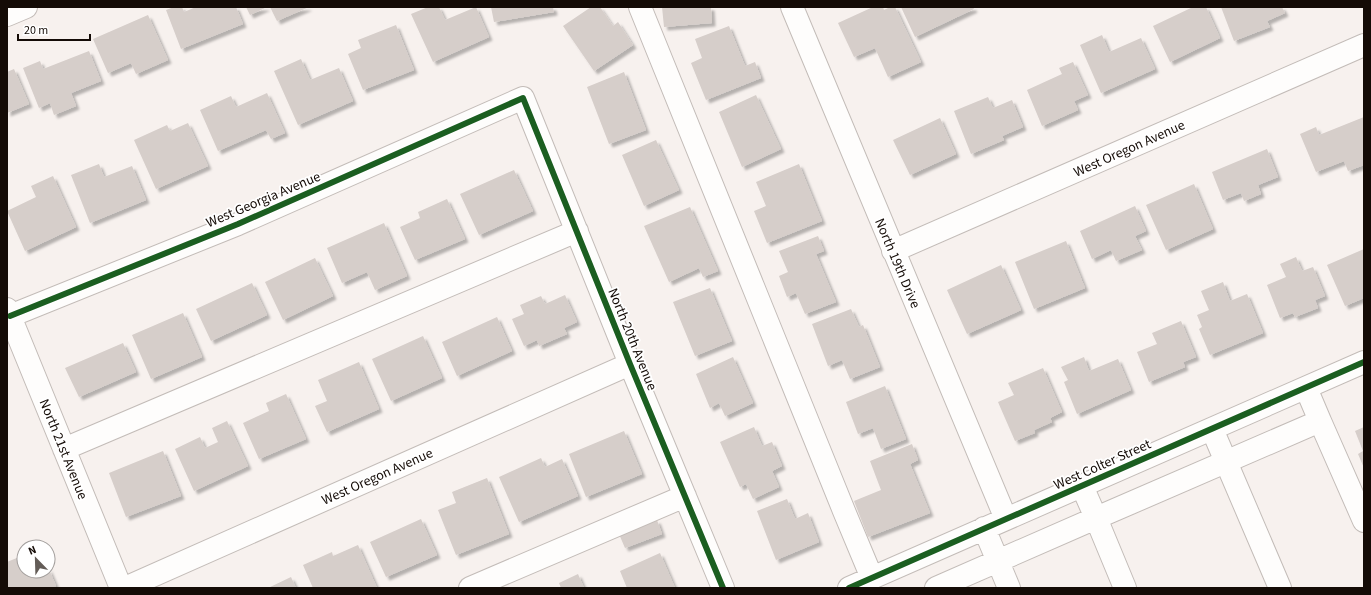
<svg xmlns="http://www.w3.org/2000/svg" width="1371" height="595" viewBox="0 0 1371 595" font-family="'Source Sans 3',sans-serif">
	<defs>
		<filter id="shadow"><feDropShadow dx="3.5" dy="3.5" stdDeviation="1" flood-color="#0004"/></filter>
	</defs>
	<rect width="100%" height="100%" fill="#f7f1ee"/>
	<path fill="#d6ceca" filter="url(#shadow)" d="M174,7h8l2,5 12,-5h40l7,17 -62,25 -15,-39z
		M246,7h21l-17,8z
		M270,7h39l-32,14z
		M428,7h11l6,13 31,-13 13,30 -56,25 -22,-48z
		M491,7h62l1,5 -60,10z
		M591,7h9l13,19 5,-4 15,23 -39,26 -31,-45z
		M662,7h49l1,16 -48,4z
		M873,7h10l1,3 6,-3h5l26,55 -33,15 -13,-29 -21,9 -16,-34z
		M901,7h72l1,2 -59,28z
		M1193,7h13l14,31 -50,24 -17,-36z
		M1221,7h61l3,6 -18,8 3,6 -36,14z
		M148,15l20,45 -32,14 -5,-11 -23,10 -15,-34z
		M396,25l18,45 -51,20 -15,-36 13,-6 -3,-8z
		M729,26l16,40 10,-4 6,16 -55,22 -15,-37 11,-5 -7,-19z
		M1102,35l7,17 32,-14 14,31 -54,24 -21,-48z
		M89,51l12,30 -30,12 5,13 -22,9 -4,-12 -11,5 -16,-40 17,-7 3,8z
		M301,59l9,21 29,-12 14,33 -55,24 -24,-54z
		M1073,62l15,33 -14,6 4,9 -36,16 -15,-36 35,-16 -3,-6z
		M14,69l15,35 -22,9v-41z
		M624,72l22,58 -37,14 -22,-57z
		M267,93l18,40 -14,6 -5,-9 -48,21 -18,-41 31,-14 5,11z
		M756,95l25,54 -39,18 -23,-55z
		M988,97l5,11 19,-8 11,27 -21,9 2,4 -33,14 -17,-43z
		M1364,117v48l-16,6 -4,-10 -28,11 -16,-38 16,-7 3,8z
		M940,118l16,36 -46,21 -17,-35z
		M188,123l20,43 -52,23 -22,-49 33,-15 3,6z
		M656,140l23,50 -35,16 -22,-51z
		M1267,149l11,28 -20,8 3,9 -17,7 -3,-8 -18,7 -11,-28z
		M99,164l5,13 28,-11 14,34 -56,23 -19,-48z
		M799,164l23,57 -55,22 -13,-32 12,-5 -10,-24z
		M514,170l19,41 -54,24 -19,-41z
		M53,176l23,51 -51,24 -18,-40 29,-14 -5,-11z
		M1194,184l19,45 -47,21 -20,-45z
		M447,199l18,40 -50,21 -15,-33 20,-9 -2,-6z
		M1135,206l11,25 -11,5 7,14 -26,11 -5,-11 -19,9 -12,-28z
		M690,207l28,64 -15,6 -4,-9 -30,14 -25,-56z
		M384,223l23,53 -32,14 -8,-18 -25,11 -15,-35z
		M818,236l6,15 -8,3 20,48 -31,12 -9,-21 -9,4 -8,-21 9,-4 -9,-21z
		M1066,241l19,47 -51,21 -19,-47z
		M1364,249v49l-19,8 -18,-41z
		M1296,257l6,14 11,-4 12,29 -10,4 3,8 -23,9 -2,-4 -13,5 -13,-33 19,-8 -6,-13z
		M315,258l18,38 -50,24 -18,-38z
		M1001,265l20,45 -54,24 -20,-44z
		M1223,282l7,19 17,-7 16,39 -53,22 -11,-26 3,-2 -5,-12 12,-5 -8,-19z
		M252,283l15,32 -56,26 -15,-32z
		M710,288l22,53 -37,15 -22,-54z
		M565,295l12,27 -13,6 3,6 -28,12 -2,-6 -13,6 -12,-27 12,-5 -4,-9 21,-9 4,8z
		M851,309l8,18 4,-2 17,42 -30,12 -8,-19 -14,6 -16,-42z
		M183,313l19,44 -51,22 -19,-44z
		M497,317l15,34 -55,25 -15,-34z
		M1181,321l15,36 -13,5 2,5 -36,15 -12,-30 20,-8 -5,-11z
		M423,336l19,42 -51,23 -19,-42z
		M123,343l13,29 -57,25 -14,-29z
		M733,357l20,46 -28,13 -6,-13 -9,5 -14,-34z
		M1084,357l5,14 29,-12 13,31 -54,24 -13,-32 4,-2 -7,-13z
		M359,362l20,47 -52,23 -12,-26 12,-5 -9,-21z
		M1043,368l19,44 -12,6 2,4 -18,8 1,3 -20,8 -17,-39 16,-7 -6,-12z
		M885,386l21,53 -25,10 -8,-21 -15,6 -12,-32z
		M286,394l20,45 -47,20 -16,-36 26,-12 -3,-8z
		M227,421l21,45 -54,25 -19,-42 25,-12 5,11 13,-6 -6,-14z
		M754,427l8,19 10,-4 10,24 -10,5 7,16 -26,12 -7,-15 -6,3 -20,-45z
		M1364,427v41l-6,-14 5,-3 -8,-20z
		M624,431l18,43 -56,23 -17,-43z
		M912,444l6,16 -8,4 20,49 -62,24 -14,-36 27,-11 -11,-29z
		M163,451l18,45 -55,21 -17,-44z
		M541,458l4,9 17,-8 16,37 -59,26 -20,-45z
		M487,478l22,56 -53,21 -18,-45 18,-7 -4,-11z
		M787,499l8,20 13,-6 11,29 -43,18 -19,-49z
		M421,519l16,36 -51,22 -16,-35z
		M657,520l5,14 -37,14 -6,-14z
		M358,545l19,43h-64l-10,-23 29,-13 1,4z
		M660,553l15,35h-48l-7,-17z
		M24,555v16h24v-4l8,19 -5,2h-44v-26z
		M578,574l6,14h-23l-2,-5z
		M291,577l5,11h-28z"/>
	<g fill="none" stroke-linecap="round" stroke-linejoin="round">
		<g stroke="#c3bcb8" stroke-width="24">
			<path id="minor" d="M640,7l204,504 28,67
				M792,7l214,512
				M7,15l19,-8
				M893,251l471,-206
				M7,309l114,279
				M10,316l228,-92 285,-126 107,266 93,224
				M1306,388l14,33
				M1212,429l68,159
				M64,449l513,-218
				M984,528l25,60
				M125,588l505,-224
				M470,588l215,-92
				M849,588l515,-226
				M936,588l160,-70 -14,-32
				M1125,588l-29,-70 224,-97 44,100"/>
		</g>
		<use href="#minor" stroke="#fefdfc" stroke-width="22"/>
		<g stroke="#fff" stroke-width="8">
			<path id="cycleway" d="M10,316l228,-92 285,-126 107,266 93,224
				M849,588l515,-226"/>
		</g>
		<use href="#cycleway" stroke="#1b5e20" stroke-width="6"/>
	</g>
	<g text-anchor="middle" stroke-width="3.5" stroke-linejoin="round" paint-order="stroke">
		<g font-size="14" fill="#140b06" stroke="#fff">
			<text transform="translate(1129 148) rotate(-24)" y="5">West Oregon Avenue</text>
			<text transform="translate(263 199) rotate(-23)" y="5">West Georgia Avenue</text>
			<text transform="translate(898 263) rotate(67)" y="5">North 19th Drive</text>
			<text transform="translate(633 339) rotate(68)" y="5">North 20th Avenue</text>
			<text transform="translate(64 449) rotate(68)" y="5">North 21st Avenue</text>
			<text transform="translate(1102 464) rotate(-24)" y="5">West Colter Street</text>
			<text transform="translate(377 476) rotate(-24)" y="5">West Oregon Avenue</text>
		</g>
	</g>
	<rect width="1371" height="595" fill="none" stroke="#140b06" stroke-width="16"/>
	<g transform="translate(36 559) rotate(337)"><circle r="19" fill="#ffffff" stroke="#a19d9b"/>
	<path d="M0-3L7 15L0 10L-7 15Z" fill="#635c57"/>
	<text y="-6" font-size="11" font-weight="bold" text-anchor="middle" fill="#140b06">N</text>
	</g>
	<path d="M18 34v6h72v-6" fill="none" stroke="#140b06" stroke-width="2"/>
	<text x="24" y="34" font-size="12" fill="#140b06" stroke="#ffffff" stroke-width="3" paint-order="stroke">20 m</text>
</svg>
